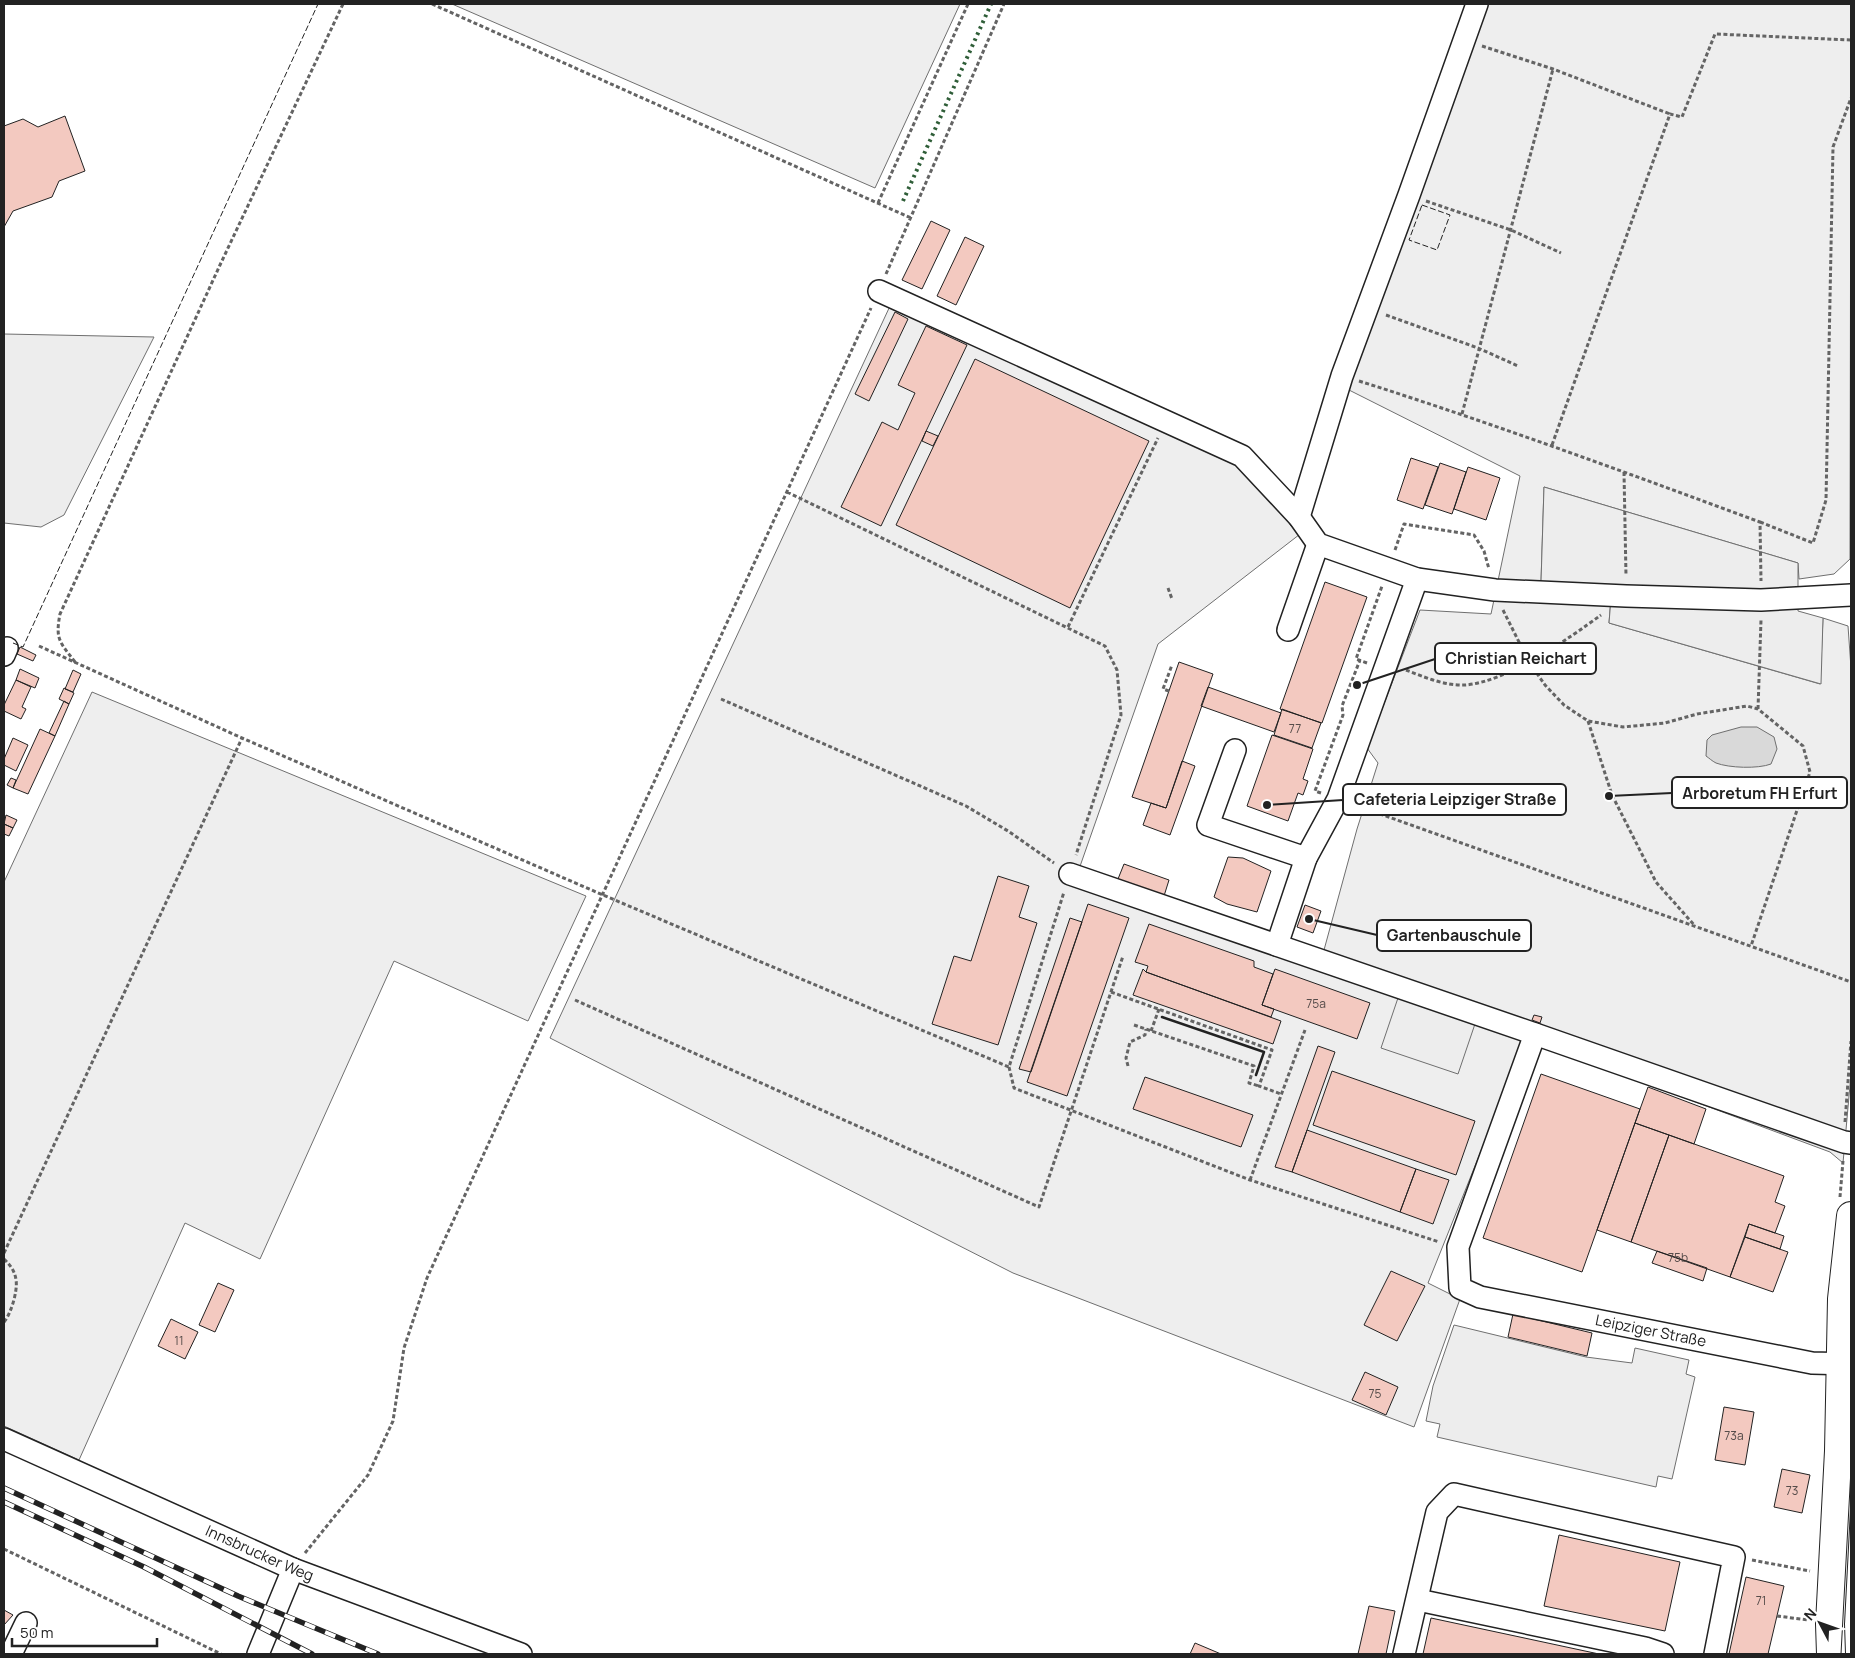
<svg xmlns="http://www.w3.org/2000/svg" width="1855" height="1658" viewBox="0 0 1855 1658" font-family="Manrope,sans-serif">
	<rect width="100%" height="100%" fill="#fff"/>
	<path fill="#eee" stroke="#6f6f6f" d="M452,4h508l-85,184z
		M1483,4h368l-1,555 -16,15 -35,5 -1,-16 -254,-76 -3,95 71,3 -3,38 211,61 3,-66 25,8 3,42v406l-8,89 -13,-11 -282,-105 -20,-13 -100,249 32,16 -46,128 -401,-154 -463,-235 340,-732 342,156 72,69 -146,113 -80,228 243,89 36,-132 21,-66 -11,-15 53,-138 71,4 29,-138 -175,-88z
		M92,692l494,204 -58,125 -134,-60 -134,298 -75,-36 -106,237 -75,-34v-544z"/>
	<path fill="#ededed" stroke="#6f6f6f" d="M4,334l150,3 -90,178 -23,12 -37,-4z
		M1544,487l254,76v48l25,7 -2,66 -212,-61 3,-37 -71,-4z
		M1400,992l77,26 -19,56 -77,-26z
		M1454,1325l132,32 46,6 3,-15 54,12 -3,14 9,3 -23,102 -14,-3 -2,11 -219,-50 3,-13 -14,-3 7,-35z"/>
	<path fill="#d9d9d9" stroke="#6f6f6f" d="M1741,727h16l17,10 3,12 -6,15c-13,5 -42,4 -55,-1 -4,-2 -7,-5 -10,-7l1,-16 5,-5z"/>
	<path fill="#f3c9c0" stroke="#222" d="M65,116l20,55 -26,10 -7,16 -39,14 -9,16v-101l19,-7 15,8z
		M931,221l19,9 -28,59 -20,-9z
		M965,237l19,9 -28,59 -19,-9z
		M895,312l13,7 -39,82 -14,-7z
		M926,326l41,19 -86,181 -40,-19 41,-85 16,8 17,-37 -17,-8z
		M975,359l174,82 -79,167 -174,-83z
		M926,431l12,5 -5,10 -11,-5z
		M1411,458l27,9 -15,42 -26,-9z
		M1440,463l26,9 -14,42 -27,-9z
		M1468,467l32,11 -14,42 -32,-11z
		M1325,582l42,15 -45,126 -42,-14z
		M20,647l16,8 -3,6 -16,-7z
		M1179,662l34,12 -47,134 -34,-11z
		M20,669l19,9 -4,10 -19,-8z
		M73,670l8,4 -8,18 -8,-3z
		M16,680l15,7 -9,20 4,2 -5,10 -17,-8v-6z
		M1208,687l73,26 -7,19 -73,-26z
		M64,688l10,5 -5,11 -10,-5z
		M64,701l5,3 -14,32 -6,-3z
		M1282,709l39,14 -9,25 -38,-13z
		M40,729l15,7 -27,58 -15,-6z
		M1272,735l41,14 -10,30 5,2 -5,14 -5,-2 -10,28 -41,-15z
		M13,738l15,7 -12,26 -12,-6v-6z
		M1182,761l13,5 -25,69 -27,-10 8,-22 15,5z
		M11,778l5,2 -3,8 -6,-3z
		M6,815l11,5 -4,8 -9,-4z
		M4,824l9,4 -4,8 -5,-2z
		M1228,857l15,1 28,13 -14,41 -30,-8 -13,-7z
		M1124,864l45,16 -5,16 -46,-17z
		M998,876l31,10 -10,31 18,6 -39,122 -66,-21 22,-68 17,5z
		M1088,904l41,14 -62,178 -40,-14z
		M1305,905l16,6 -8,22 -16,-6z
		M1070,918l12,4 -51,150 -12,-3z
		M1149,924l105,37v6l19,7 -11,31 12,4 -3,8 -125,-45 2,-6 -13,-4z
		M1143,969l3,3 135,49 -8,23 -140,-49z
		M1275,969l95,34 -13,36 -95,-34z
		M1534,1015l8,2 -2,6 -8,-3z
		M1318,1046l17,6 -43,120 -17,-5z
		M1332,1071l143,50 -19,54 -143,-50z
		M1541,1074l99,35 -58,163 -99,-34z
		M1145,1077l108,38 -12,32 -108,-38z
		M1648,1087l58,22 -12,35 -59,-21z
		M1635,1123l34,12 -38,107 -34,-12z
		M1307,1130l109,39 -16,43 -108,-40z
		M1669,1135l115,41 -9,26 10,4 -10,27 -26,-9 -19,53 -99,-35z
		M1416,1169l33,11 -16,44 -33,-12z
		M1749,1224l35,12 -4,13 -35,-12z
		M1745,1237l43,15 -15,40 -43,-15z
		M1657,1251l50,17 -4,13 -51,-18z
		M1391,1271l34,15 -28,55 -33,-16z
		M218,1283l16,7 -19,42 -16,-7z
		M1513,1314l79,19 -5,23 -79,-19z
		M171,1319l27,13 -13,27 -27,-13z
		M1365,1372l33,15 -12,28 -34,-15z
		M1724,1407l30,5 -9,53 -30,-5z
		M1782,1469l28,6 -8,38 -28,-6z
		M1559,1535l121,27 -15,69 -121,-25z
		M1746,1577l38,9 -16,68h-39z
		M1369,1606l26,5 -9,43h-28z
		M4,1610l9,5 -9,10z
		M1431,1618l168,36h-176z
		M1195,1643l26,11h-31z"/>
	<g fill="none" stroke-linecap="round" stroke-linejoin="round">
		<g stroke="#222" stroke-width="24">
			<g id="minor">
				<path d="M879,291l363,165 57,61 19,27 99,35 78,11 131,6 135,4 90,-5"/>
				<path d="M1299,517l43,-141 67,-181 68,-191"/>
				<path d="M1288,630l30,-86"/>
				<path d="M4,655l3,-7"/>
				<path d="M1235,750l-27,75 98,33 -29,87"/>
				<path d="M1306,858l32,-59 79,-220"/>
				<path d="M1070,874l465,160"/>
				<path id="s1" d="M1851,1143l-7,-1 -309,-108 -77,213 2,41 20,9 332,66 39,1"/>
				<path id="s2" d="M4,1439l289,130 228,85"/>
				<path d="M1418,1600l227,48 18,6"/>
				<path d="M11,1654l15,-31"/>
				<path d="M258,1654l35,-85"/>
				<path d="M1404,1654l33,-142 17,-18 280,63 -19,97"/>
			</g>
		</g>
		<g stroke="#222" stroke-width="30">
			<path id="major" d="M1831,1654l-1,-30 9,-173 3,-152 9,-83"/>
		</g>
		<path stroke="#646464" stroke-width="3" stroke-dasharray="4 2.5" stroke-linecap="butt" d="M432,4l479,214
			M1482,46l71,23 117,45
			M1426,201l85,29 50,23
			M878,203l90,-199
			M886,274l118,-270
			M1386,315l92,33 40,18
			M1359,381c136,43 268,92 401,141l1,59
			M1462,414l91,-345
			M1552,445l118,-331 12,3 33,-83 136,6
			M1624,472l2,104
			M787,492l318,154 12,24 4,45 -45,140
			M1760,522l53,21 13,-43 7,-353 18,-49
			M1395,550l9,-26 70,11 10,16 5,18
			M1168,588l4,11
			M1503,610l26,52 16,23 19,20 24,16 35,6 42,-4 32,-9 50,-8 11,3 45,37 7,26 -59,174
			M1068,627l90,-189
			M39,646l203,92
			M75,662c-15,-20 -20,-22 -15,-48l160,-349 123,-261
			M1367,663l-11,-4 26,-73
			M1406,670c18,7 39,16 59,15 42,-3 103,-46 136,-70
			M1169,691l-6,-2 9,-24
			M721,699l245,107 42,25 46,32
			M1758,709l3,-89
			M1588,721l24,74 44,87 39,44
			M1321,793l-6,-2 28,-76 -1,-9 18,-46
			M1355,805l496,177
			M1111,992l161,58 -13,36 22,8
			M575,1000l464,207 84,-251
			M1134,1025l120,41 -5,17 10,3
			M1151,1031l8,-22
			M1128,1066l-2,-8 4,-16 15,-7 1,-6
			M1009,1067l5,21 236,92 189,62
			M1845,1122l6,-81
			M1250,1180l55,-150
			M1840,1197l3,-36
			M4,1253l238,-515 361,157 406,172 55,-175
			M4,1259c6,6 11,12 12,21 2,10 -5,34 -12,42
			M4,1549l217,105
			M305,1553l63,-78 25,-54 11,-73 23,-70 444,-970
			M1752,1560l58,11
			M1777,1616l31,4"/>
		<use href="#minor" stroke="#fff" stroke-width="21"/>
		<use href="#major" stroke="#fff" stroke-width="28"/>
		<path stroke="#222" stroke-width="1" d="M1841,1654l10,-185"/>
		<g stroke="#222" stroke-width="5.5">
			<path id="rail" d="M4,1488l234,108 140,58
				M4,1502l140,65 168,87"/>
		</g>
		<use href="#rail" stroke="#fff" stroke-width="4" stroke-dasharray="11" stroke-linecap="butt"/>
		<path stroke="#2f5e38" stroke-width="4" stroke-dasharray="2.5 4" stroke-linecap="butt" d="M903,201l88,-197"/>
		<path stroke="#222" stroke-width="1" stroke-dasharray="6 2.5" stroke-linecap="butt" d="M1422,205l28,10 -13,35 -28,-10z
			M13,643l10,4 295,-643"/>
		<path stroke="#222" stroke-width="2.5" d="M1162,1017l102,35 -8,23"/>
	</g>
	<g text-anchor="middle" stroke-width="4" stroke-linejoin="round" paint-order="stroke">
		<g font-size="12" fill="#564c4a">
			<text x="1295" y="733">77</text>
			<text x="1316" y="1008">75a</text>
			<text x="1678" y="1262">75b</text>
			<text x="179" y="1345">11</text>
			<text x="1375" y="1398">75</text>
			<text x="1734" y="1440">73a</text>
			<text x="1792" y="1495">73</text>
			<text x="1761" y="1605">71</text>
		</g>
		<g font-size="15" fill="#222" stroke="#fff">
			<text dy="5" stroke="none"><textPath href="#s1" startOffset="798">Leipziger Straße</textPath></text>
			<text dy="5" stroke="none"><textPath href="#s2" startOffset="280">Innsbrucker Weg</textPath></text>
		</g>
	</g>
	<path fill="none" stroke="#222" stroke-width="2" d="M1357 685L1435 659M1609 796L1672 793M1267 805L1343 800M1309 919L1377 935"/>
	<g fill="#222" stroke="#fff" stroke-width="2">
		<circle cx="1357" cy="685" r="5"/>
		<circle cx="1609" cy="796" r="5"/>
		<circle cx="1267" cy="805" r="5"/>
		<circle cx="1309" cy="919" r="5"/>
	</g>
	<g fill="#fff" stroke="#222" stroke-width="2">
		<rect x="1435" y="643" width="161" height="31" rx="5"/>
		<rect x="1672" y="777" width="175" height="31" rx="5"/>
		<rect x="1343" y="784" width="223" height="31" rx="5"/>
		<rect x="1377" y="920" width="154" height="31" rx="5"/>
	</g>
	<g font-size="16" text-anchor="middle" font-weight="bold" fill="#222">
		<text x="1516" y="664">Christian Reichart</text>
		<text x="1760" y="799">Arboretum FH Erfurt</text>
		<text x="1455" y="805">Cafeteria Leipziger Straße</text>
		<text x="1454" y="941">Gartenbauschule</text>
	</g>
	<rect width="1855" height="1658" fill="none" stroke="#222222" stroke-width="10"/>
	<g transform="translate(1820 1623) rotate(311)" stroke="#ffffff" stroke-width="4" paint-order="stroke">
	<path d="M0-4L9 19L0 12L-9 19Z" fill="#222222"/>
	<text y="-8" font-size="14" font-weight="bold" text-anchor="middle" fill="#222222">N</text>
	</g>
	<path d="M12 1638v8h145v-8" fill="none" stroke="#222222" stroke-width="2.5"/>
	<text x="20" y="1638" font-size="15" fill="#222222" stroke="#ffffff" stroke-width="4" paint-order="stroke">50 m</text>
</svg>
